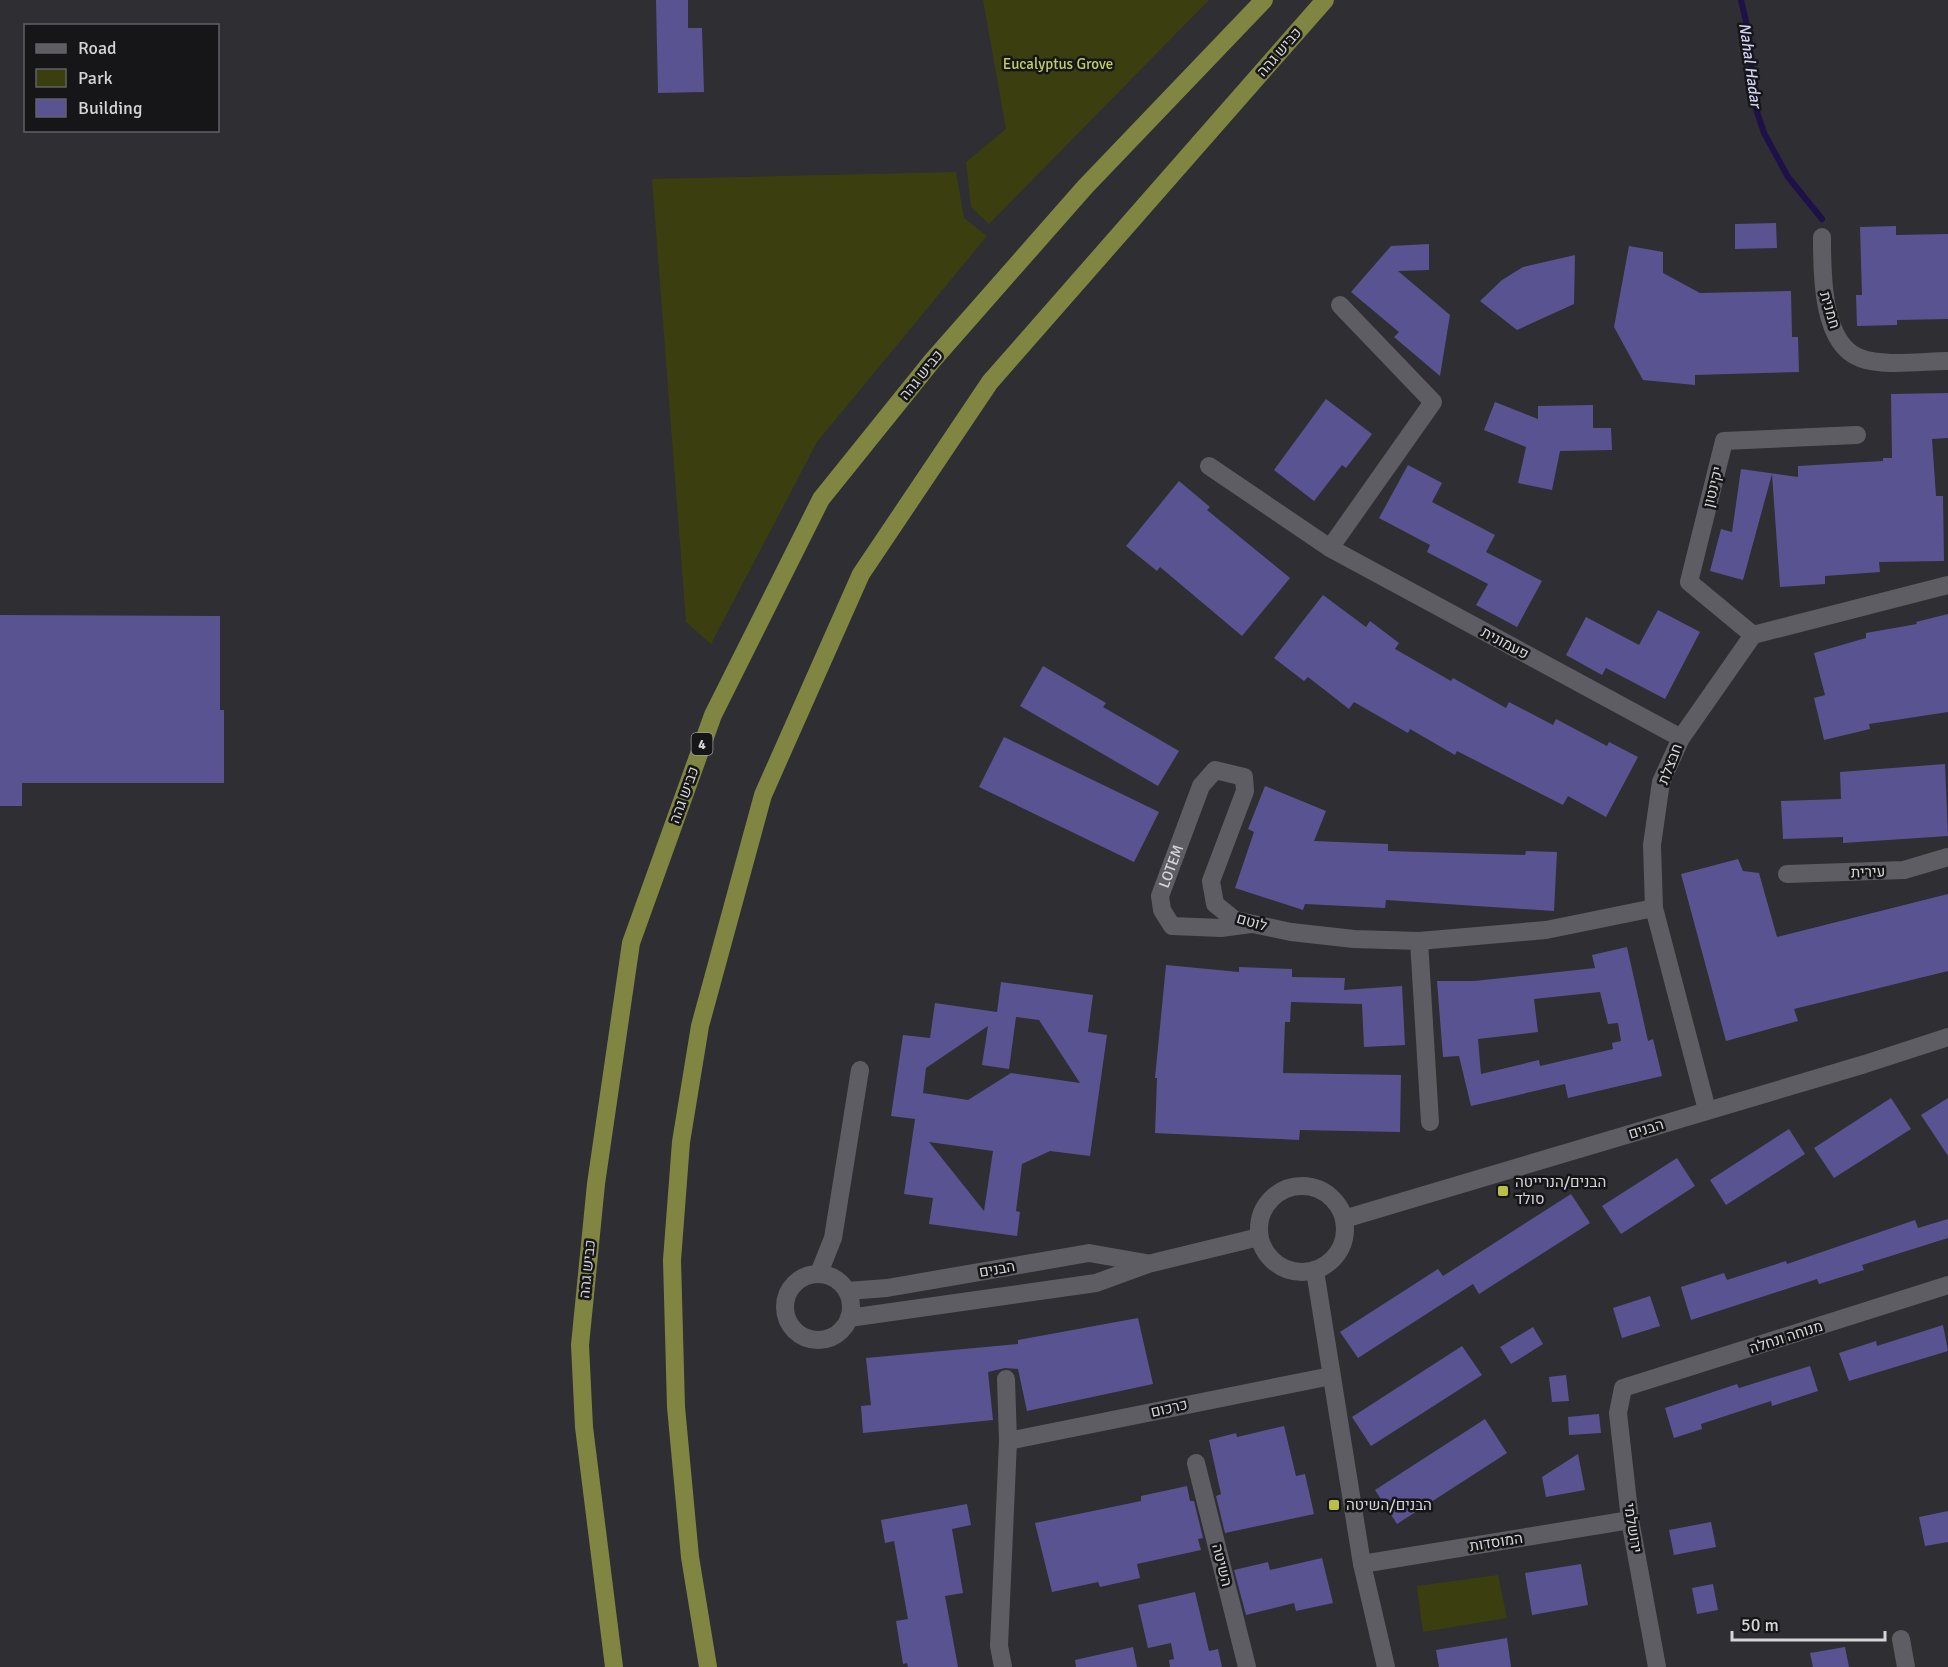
<svg xmlns="http://www.w3.org/2000/svg" width="1948" height="1667" viewBox="0 0 1948 1667" font-family="Signika,Heebo,sans-serif">
	<rect width="100%" height="100%" fill="#2e2e33"/>
	<path fill="#3b3f10" d="M983,0h226l-220,224 -18,-17 -5,-45 40,-33z
		M956,172l8,46 23,18 -170,206 -106,202 -25,-22 -34,-443z
		M1498,1575l9,43 -84,14 -6,-46z"/>
	<g fill="none" stroke-linecap="round" stroke-linejoin="round">
		<path stroke="#1e1149" stroke-width="6" d="M1741,0l8,34 5,69 10,30 24,44 34,42"/>
	</g>
	<path fill="#5a5391" fill-rule="evenodd" d="M656,0h32v28h14l2,64 -46,1z
		M1776,223l1,25 -42,1v-25z
		M1896,226v9l52,-1v85l-51,1v5l-40,1 -1,-31h6l-2,-68z
		M1429,244v26l-31,1 52,44 -10,61 -46,-39 5,-5 -48,-40 40,-46z
		M1629,246l34,6v21l37,20 91,-2 1,46h6l1,35 -104,3v10l-52,-5 -29,-53z
		M1575,255l-1,49 -57,26 -37,-29 22,-21 21,-13z
		M1948,393v45l-16,1 4,57h7l1,65 -65,1 1,10 -55,4v8l-45,3 -8,-113 -29,106 -33,-9 11,-42 11,3 9,-63 57,8v-11l85,-5v-3h9l-1,-64z
		M1326,399l46,35 -26,34 -4,-3 -28,36 -40,-31z
		M1495,402l43,17v-13l55,-1v23h18l1,22 -52,1 -8,39 -34,-7 8,-36 -42,-17z
		M1408,465l34,18 -10,19 63,33 -9,17 56,29 -25,46 -41,-22 12,-21 -61,-32 3,-7 -51,-27z
		M1179,481l31,26 -3,3 83,68 -48,58 -82,-69 -3,4 -31,-25z
		M1323,595l43,32 4,-6 29,22 -4,6 56,32 2,-3 53,30 3,-6 44,23 3,-6 51,27 2,-4 29,15 -32,60 -38,-21 -5,9 -106,-54 -2,4 -45,-26 -2,4 -54,-31 -5,7 -41,-32 -4,4 -30,-23z
		M1658,610l42,22 -35,67 -59,-31 -4,7 -36,-20 20,-38 53,28z
		M1948,614v98l-79,12 1,5 -46,11 -10,-42 11,-3 -11,-42 52,-15v-5l51,-9 -1,-2z
		M0,615l220,1v94h4v73h-202v23h-22z
		M1043,666l63,37 -3,4 76,44 -21,35 -138,-80z
		M1004,737l155,75 -25,50 -155,-75z
		M1945,764l3,72 -105,7v-6l-60,2 -2,-38 60,-2 -1,-27z
		M1265,786l61,25 -12,30 74,3v7l137,4 1,-4 31,1 -3,59 -168,-11 -1,8 -80,-4 -2,6 -68,-22 19,-56 -6,-3z
		M1738,859l5,12 16,2 18,64 171,-43v77l-154,38 4,12 -72,20 -45,-167z
		M1627,947l21,94 5,-2 9,37 -94,22 -3,-14 -94,22 -12,-50 -16,1 -6,-76h37l121,-13 -3,-13zM1600,992l8,32 10,-1 3,18 -9,2 1,6 -73,17 -1,-6 -58,14 -3,-35 60,-7 -4,-33z
		M1166,965l73,7v-5l53,2v8l53,1 -1,12 58,-4 3,59 -41,2 -2,-43 -71,-2 -1,20h-5l-2,51 118,2 -1,57 -100,-2 -1,10 -144,-7 2,-55h-2z
		M1001,982l92,13 -5,37 19,3 -17,121 -40,-5 -28,13 -6,47 4,1 -3,24 -88,-12 4,-26 -29,-4 11,-75 -24,-3 12,-81 27,3 5,-35 62,9zM1016,1017l23,3 41,63 -69,-10 -43,27 -45,-7 3,-25 62,-42 -6,39 27,4zM929,1142l64,9 -9,60z
		M1891,1098l20,31 -77,49 -20,-30z
		M1948,1098v58l-27,-41z
		M1789,1129l16,25 -79,51 -16,-25z
		M1677,1158l18,28 -74,48 -19,-28z
		M1571,1194l19,29 -111,71 -6,-10 -115,74 -18,-26 98,-63 5,7z
		M1948,1219v19l-86,27 2,5 -45,14 -2,-5 -126,41 -10,-33 43,-14 3,7 59,-19 1,3 128,-44 3,8z
		M1650,1296l10,30 -38,12 -9,-30z
		M1138,1318l15,66 -126,27 -9,-42 -13,-1 -17,4 5,48 -130,13 -2,-27 10,-1 -5,-47 152,-14v-4z
		M1943,1325l5,26 -99,30 -10,-28 37,-12 1,5z
		M1533,1327l10,17 -32,20 -11,-17z
		M1462,1346l20,29 -111,71 -19,-29z
		M1810,1366l8,25 -46,15 -1,-5 -70,23 1,5 -28,9 -9,-30 72,-24 2,4z
		M1566,1375l3,26 -17,1 -3,-25z
		M1599,1414l2,19 -32,2 -1,-18z
		M1485,1419l22,34 -110,71 -22,-34z
		M1284,1426l12,50 9,-2 9,40 -89,19 -9,-37 5,-2 -12,-54 27,-7 1,4z
		M1578,1454l7,36 -39,7 -4,-20z
		M1187,1486l3,15h4l9,37 -5,1 3,11 -64,14 3,14 -40,9 -2,-5 -46,10 -17,-69 106,-22v-5z
		M967,1504l4,21 -19,4 11,64 -18,3 13,71h-50l-1,-4 -4,1 -7,-43 12,-2 -14,-78 -9,2 -4,-23z
		M1948,1511v31l-23,4 -6,-29z
		M1711,1522l5,25 -42,8 -5,-25z
		M1322,1558l11,45 -37,8 -2,-8 -48,12 -12,-45 34,-8 2,8z
		M1581,1564l7,41 -56,10 -7,-42z
		M1713,1584l5,26 -21,4 -5,-26z
		M1195,1592l14,59 9,-2 4,18h-52l-1,-7 5,-1 -3,-16 -23,5 -10,-43z
		M1507,1638l4,29h-72l-3,-17z
		M1133,1647l4,20h-61l-1,-7z
		M1845,1647l4,20h-36l-3,-14z"/>
	<g fill="none" stroke-linecap="round" stroke-linejoin="round">
		<g stroke="#5d5d63" stroke-width="18">
			<path d="M1822,237c0,33 -1,107 38,121 23,9 64,3 88,3"/>
			<path d="M1209,466l121,82 351,190"/>
			<path d="M1330,548l103,-146 -93,-97"/>
			<path d="M1753,635l-64,-53 35,-141 133,-6"/>
			<path d="M1787,874l117,-4 44,-13"/>
			<path id="s1" d="M1251,924l-30,4 -49,-2 -10,-16 -2,-14 41,-110 14,-16 29,7 1,14 -34,90 4,23 20,16 56,12 63,7 65,2 127,-11 108,-22"/>
			<path d="M1419,941l11,181"/>
			<path d="M1707,1110l-53,-202 -2,-63 9,-63 20,-44 72,-103 195,-50"/>
			<circle cx="1302" cy="1229" r="43"/>
			<path d="M1344,1219l521,-155 83,-27"/>
			<path d="M1315,1271l47,293 24,103"/>
			<path d="M819,1273l14,-35 27,-168"/>
			<circle cx="818" cy="1307" r="33"/>
			<path d="M847,1291l40,-3 202,-35 57,10"/>
			<path d="M849,1318l247,-35 52,-19 111,-27"/>
			<path d="M1006,1379l2,62"/>
			<path d="M1196,1463l51,204"/>
			<path d="M1362,1564l268,-44"/>
			<path d="M1901,1639l5,28"/>
			<path d="M1003,1667l-4,-21 9,-205 323,-65"/>
			<path d="M1657,1667l-27,-147 -12,-107 5,-25 325,-103"/>
		</g>
		<path stroke="#808642" stroke-width="18" d="M614,1667l-30,-240 -4,-82 16,-161 35,-241 82,-228 108,-216 111,-138 153,-174 179,-187
			M708,1667l-18,-110 -14,-150 -4,-147 9,-118 19,-116 63,-231 98,-221 129,-192 335,-382"/>
	</g>
	<g fill="#b7c148" stroke="#161618" stroke-width="2">
		<rect x="1497" y="1185" width="12" height="12" rx="3"/>
		<rect x="1328" y="1499" width="12" height="12" rx="3"/>
	</g>
	<g text-anchor="middle" stroke-width="5" stroke-linejoin="round" paint-order="stroke">
		<rect fill="#161618" stroke="#9c9c9e" stroke-width="1.5" x="691.5" y="733" width="21" height="22" rx="4.5"/>
		<g font-size="14" font-weight="bold" fill="#d5d5d8">
			<text x="702" y="749">4</text>
		</g>
		<g font-size="15" fill="#d5d5d8" stroke="#161618">
			<text transform="translate(1279 52) rotate(-49)" y="5">כביש גהה</text>
			<text transform="translate(1830 310) rotate(73)" y="5">חמנית</text>
			<text transform="translate(921 375) rotate(-51)" y="5">כביש גהה</text>
			<text transform="translate(1713 487) rotate(-76)" y="5">יקינטון</text>
			<text transform="translate(1505 643) rotate(28)" y="5">פעמונית</text>
			<text transform="translate(1670 764) rotate(-69)" y="5">חבצלת</text>
			<text transform="translate(684 795) rotate(-70)" y="5">כביש גהה</text>
			<text dy="5" stroke="none"><textPath href="#s1" startOffset="144">LOTEM</textPath></text>
			<text transform="translate(1868 872) rotate(-2)" y="5">עירית</text>
			<text transform="translate(1252 922) rotate(16)" y="5">לוטם</text>
			<text transform="translate(1646 1129) rotate(-17)" y="5">הבנים</text>
			<text transform="translate(587 1269) rotate(-84)" y="5">כביש גהה</text>
			<text transform="translate(997 1269) rotate(-10)" y="5">הבנים</text>
			<text transform="translate(1786 1337) rotate(-18)" y="5">מנוחה ונחלה</text>
			<text transform="translate(1169 1408) rotate(-13)" y="5">כרכום</text>
			<text transform="translate(1633 1528) rotate(81)" y="5">ירושלמי</text>
			<text transform="translate(1496 1542) rotate(-9)" y="5">המוסדות</text>
			<text transform="translate(1222 1565) rotate(76)" y="5">השיטה</text>
		</g>
		<g font-size="15" fill="#c3cd66" stroke="#161618">
			<text x="1058" y="69">Eucalyptus Grove</text>
		</g>
		<g font-size="15" fill="#d5d5d8" stroke="#161618" text-anchor="start">
			<text x="1515" y="1187">הבנים/הנרייטה<tspan x="1515" dy="17">סולד</tspan></text>
			<text x="1346" y="1510">הבנים/השיטה</text>
		</g>
		<g font-size="16" font-style="italic" fill="#d4d3f8" stroke="#161618">
			<text transform="translate(1751 65) rotate(82)" y="6">Nahal Hadar</text>
		</g>
	</g>
	<rect x="24" y="24" width="195" height="108" fill="#161618" stroke="#626265" stroke-width="1.5"/>
	<rect x="36" y="44" width="30" height="9" fill="#5d5d63" stroke="#626265" stroke-width="1.5"/>
	<text x="78" y="54" font-size="18" fill="#d5d5d8">Road</text>
	<rect x="36" y="69" width="30" height="18" fill="#3b3f10" stroke="#626265" stroke-width="1.5"/>
	<text x="78" y="84" font-size="18" fill="#d5d5d8">Park</text>
	<rect x="36" y="99" width="30" height="18" fill="#5a5391" stroke="#626265" stroke-width="1.5"/>
	<text x="78" y="114" font-size="18" fill="#d5d5d8">Building</text>
	<path d="M1732 1631v9h153v-9" fill="none" stroke="#d5d5d8" stroke-width="3"/>
	<text x="1741" y="1631" font-size="18" fill="#d5d5d8" stroke="#161618" stroke-width="4.5" paint-order="stroke">50 m</text>
</svg>
